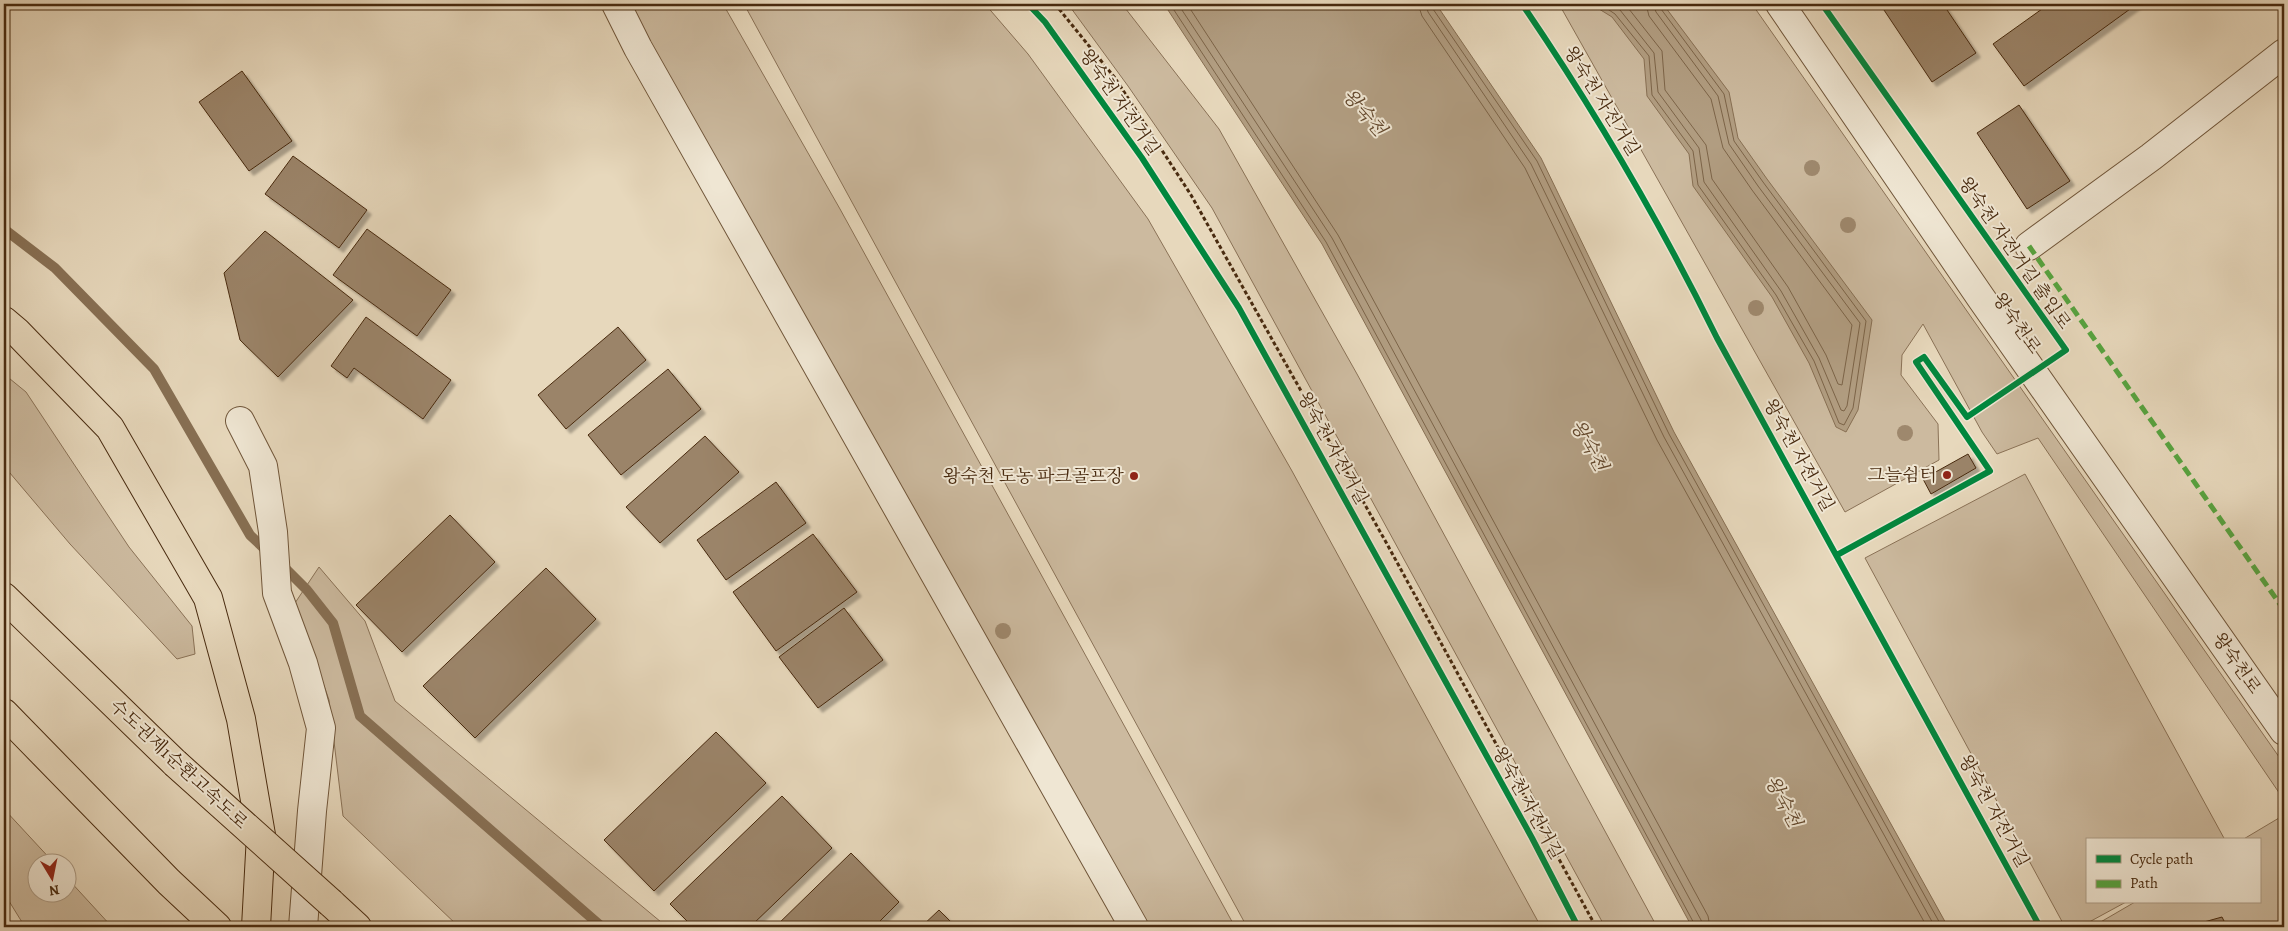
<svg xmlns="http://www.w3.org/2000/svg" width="2288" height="931" viewBox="0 0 2288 931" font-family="Alegreya,'Noto Serif KR',serif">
	<defs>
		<filter id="shadow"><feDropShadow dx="4.5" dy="4.5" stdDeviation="1" flood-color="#0004"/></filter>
	</defs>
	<rect width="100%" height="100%" fill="#e7d8bc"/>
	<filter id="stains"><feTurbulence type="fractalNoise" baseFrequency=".004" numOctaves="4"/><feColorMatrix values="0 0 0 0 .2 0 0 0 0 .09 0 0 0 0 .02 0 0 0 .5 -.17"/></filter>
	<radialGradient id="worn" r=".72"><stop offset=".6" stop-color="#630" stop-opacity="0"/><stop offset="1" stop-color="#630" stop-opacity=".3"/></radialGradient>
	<path fill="#ccba9f" stroke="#8a7257" d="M610,4h113l117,205 395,718h-88z
		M744,4h241l43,50 120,165 144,252 249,456h-294z
		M1068,4h54l97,125 138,245 300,553h-52l-393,-719 -84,-122z
		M1559,4h193l532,760v36l-246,-362 -41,16 -15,-22 -59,-108 -21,31 -1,20 37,49 1,36 -94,52z
		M4,374l22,18 103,155 63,79 3,28 -18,5 -107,-115 -66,-78z
		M2025,474l200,366h-138v62h39l-46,25h-15l-200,-369z
		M319,567l46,54 30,80 272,226h-208l-116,-111 -14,-116 -34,-97z
		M4,809l50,54 -16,1v30h30v-15l44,48h-87l-21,-34z
		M2284,815v112h-192l43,-25h124v-62h-17z"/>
	<path fill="#b19d81" stroke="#876f53" d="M1164,4h272l105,154 133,274 274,495h-256l-370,-683z
		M1591,4h72l66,88 9,46 29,41 105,141 -14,90 -12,22 -10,-5 -27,-64 -37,-66 -79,-111 -4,-32 -42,-58 -3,-37 -32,-42z"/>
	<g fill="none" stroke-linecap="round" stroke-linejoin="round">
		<path stroke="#7c6448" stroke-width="1" d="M1170,4l156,238 370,685
			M1178,4l154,234 369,682 2,7
			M1187,4l151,231 370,681 2,11
			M1418,4l4,12 103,152 132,272 270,487
			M1426,4l2,8 103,152 133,273 271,490
			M1432,4l1,5 104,152 132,273 273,493
			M1600,4l15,10 34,42 3,39 41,56 5,34 78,110 38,66 25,62 5,2 9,-17 13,-87 -103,-139 -29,-41 -10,-47 -63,-85 -1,-5
			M1612,4l8,6 34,43 4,39 41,56 5,34 77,109 38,67 22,52 3,1 3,-5 13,-83 -102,-137 -29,-42 -11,-48 -62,-84 -3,-8
			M1625,4l37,47 3,39 41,55 6,34 76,108 38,68 12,29 4,1 10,-60 -100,-135 -29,-42 -12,-49 -62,-83 -3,-12"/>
		<path stroke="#876f53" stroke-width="10" d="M4,229l51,39 99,101 96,166 20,19
			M281,564l26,26 26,33 27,93 242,211"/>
	</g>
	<path fill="#9b8469" stroke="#482a0f" filter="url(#shadow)" d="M1880,4h63l33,49 -44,29z
		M2049,4h88l-113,82 -31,-42z
		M242,71l50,70 -43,30 -50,-69z
		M2019,105l51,76 -43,28 -50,-76z
		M293,156l74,54 -28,38 -74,-54z
		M367,229l84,61 -34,46 -84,-61z
		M265,231l88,69 -75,77 -38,-37 -16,-67z
		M366,317l85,63 -28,39 -69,-51 -7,10 -16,-12z
		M618,327l28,33 -80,69 -28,-34z
		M668,369l33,40 -80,66 -33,-40z
		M705,436l34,36 -79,71 -34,-36z
		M1968,454l8,14 -45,26 -8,-15z
		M776,482l30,41 -80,57 -29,-40z
		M450,515l45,47 -93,90 -46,-47z
		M813,534l44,58 -81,59 -43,-59z
		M546,568l50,51 -121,119 -52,-52z
		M844,608l39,52 -65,48 -39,-51z
		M716,732l50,51 -112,108 -50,-51z
		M782,796l50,52 -82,79h-57l-23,-23z
		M851,853l48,49 -25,25h-99z
		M939,910l17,17h-35z
		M2222,917l5,10h-32l9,-5z"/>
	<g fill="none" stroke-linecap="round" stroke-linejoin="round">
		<g stroke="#70563a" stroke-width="30">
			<path id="minor" d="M616,4l22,44 496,879
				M1780,4l201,294 303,433
				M2029,246l122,-89 133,-104
				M240,421l23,45 10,66 4,61 26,70 18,65 -9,83 -9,116"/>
		</g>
		<g stroke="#482a0f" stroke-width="30">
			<path id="highway" d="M4,321l13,11 93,96 98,170 33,121 20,116 -5,92
				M4,597l171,166
				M4,713l165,169 48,45
				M331,903l26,24"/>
		</g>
		<path stroke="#482a0f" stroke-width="3" stroke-dasharray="4 2.5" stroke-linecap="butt" d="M1055,4l60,74 76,117 196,349 209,383"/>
		<use href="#minor" stroke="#efe6d3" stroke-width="28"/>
		<use href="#highway" stroke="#e7d8bc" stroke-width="28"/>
		<g stroke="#482a0f" stroke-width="30" stroke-linecap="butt">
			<path id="highway-bridge" d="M175,763l156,140"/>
		</g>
		<use href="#highway-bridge" stroke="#e7d8bc" stroke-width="28"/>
		<path stroke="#56a43f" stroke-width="5" stroke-dasharray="10 5" stroke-linecap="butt" d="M2029,246l255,364"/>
		<g stroke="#efe6d3" stroke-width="9">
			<path id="cycleway" d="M1028,4l17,18 97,136 97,150 293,530 46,89
				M1522,4c73,107 138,218 195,334l323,589
				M1822,4l244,346 -99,67 -43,-60 -8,5 74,109 -153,84"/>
		</g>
		<use href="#cycleway" stroke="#00873e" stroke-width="6"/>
	</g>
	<g fill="#9e886d">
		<circle cx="1812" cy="168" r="8"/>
		<circle cx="1848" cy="225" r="8"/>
		<circle cx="1756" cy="308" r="8"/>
		<circle cx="1905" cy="433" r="8"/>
		<circle cx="1003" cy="631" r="8"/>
	</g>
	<g fill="#8f2418" stroke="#efe6d3" stroke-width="2">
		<circle cx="1947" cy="475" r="5"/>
		<circle cx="1134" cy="476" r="5"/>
	</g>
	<g text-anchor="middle" stroke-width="4" stroke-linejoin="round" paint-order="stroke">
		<g font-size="18" fill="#482a0f" stroke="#efe6d3">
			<text transform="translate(1602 101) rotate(58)" y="6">왕숙천 자전거길</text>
			<text transform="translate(1120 102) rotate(55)" y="6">왕숙천 자전거길</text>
			<text transform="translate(2015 253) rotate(55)" y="6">왕숙천 자전거길 출입로</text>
			<text transform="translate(2017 323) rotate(55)" y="6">왕숙천로</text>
			<text transform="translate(1333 448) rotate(61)" y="6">왕숙천 자전거길</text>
			<text transform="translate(1799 455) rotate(61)" y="6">왕숙천 자전거길</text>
			<text transform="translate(2237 663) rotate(55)" y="6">왕숙천로</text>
			<text transform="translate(179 764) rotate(43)" y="6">수도권제1순환고속도로</text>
			<text transform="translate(1528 803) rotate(61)" y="6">왕숙천 자전거길</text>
			<text transform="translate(1994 811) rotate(61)" y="6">왕숙천 자전거길</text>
		</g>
		<g font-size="18" fill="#482a0f" stroke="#efe6d3" text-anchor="end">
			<text x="1937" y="481">그늘쉼터</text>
			<text x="1124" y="482">왕숙천 도농 파크골프장</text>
		</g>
		<g font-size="19" font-style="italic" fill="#62472c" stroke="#efe6d3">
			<text transform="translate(1365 112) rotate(49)" y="7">왕숙천</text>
			<text transform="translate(1590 445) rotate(61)" y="7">왕숙천</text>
			<text transform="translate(1784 801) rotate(62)" y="7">왕숙천</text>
		</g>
	</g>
	<rect width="2288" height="931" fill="none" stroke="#e7d8bc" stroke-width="20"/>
	<rect x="5" y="5" width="2278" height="921" fill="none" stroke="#482a0f" stroke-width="2.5"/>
	<rect x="10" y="10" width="2268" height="911" fill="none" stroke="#482a0f"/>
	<rect x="2086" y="838" width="175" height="65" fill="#efe6d3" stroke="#ac9b85"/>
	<rect x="2096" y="855" width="25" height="8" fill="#00873e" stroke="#ac9b85"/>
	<text x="2130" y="864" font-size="15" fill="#482a0f">Cycle path</text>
	<rect x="2096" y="880" width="25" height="8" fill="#56a43f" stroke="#ac9b85"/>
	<text x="2130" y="888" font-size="15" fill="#482a0f">Path</text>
	<g transform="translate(52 878) rotate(170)"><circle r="24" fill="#efe6d3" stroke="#ac9b85"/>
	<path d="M0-4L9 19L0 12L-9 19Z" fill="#8f2418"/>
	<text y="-8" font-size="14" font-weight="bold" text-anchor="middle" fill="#482a0f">N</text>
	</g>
	<rect width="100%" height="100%" filter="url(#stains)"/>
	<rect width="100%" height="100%" fill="url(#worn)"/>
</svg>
